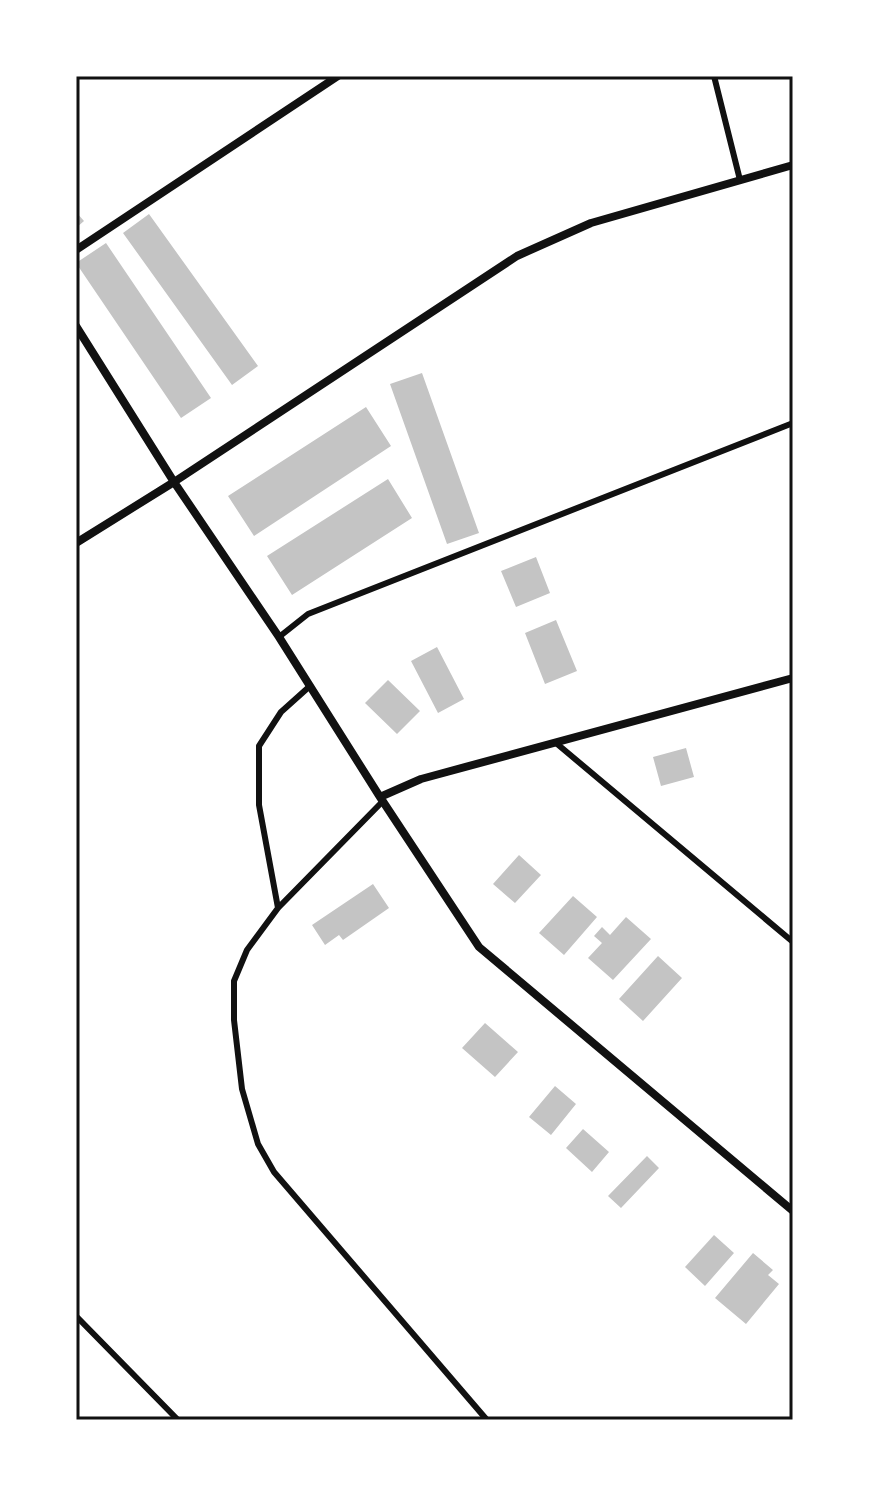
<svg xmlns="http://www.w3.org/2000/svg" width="869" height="1496" viewBox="0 0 869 1496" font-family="Karla,sans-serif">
	<rect width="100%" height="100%" fill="#fff"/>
	<path fill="#c4c4c4" d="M76,212l8,9 -8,7z
		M149,214l109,152 -26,19 -109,-152z
		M106,243l105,155 -30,20 -105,-155z
		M422,373l57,160 -32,11 -57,-160z
		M366,407l25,39 -137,90 -26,-40z
		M388,479l24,39 -120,77 -25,-39z
		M536,557l14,36 -34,14 -15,-36z
		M556,620l21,51 -32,13 -20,-51z
		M437,647l27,52 -26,14 -27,-52z
		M388,680l32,31 -23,23 -32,-31z
		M686,748l8,29 -33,9 -8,-29z
		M519,855l22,20 -26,28 -22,-19z
		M373,884l16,24 -46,32 -4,-5 -14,10 -13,-20z
		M573,896l24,21 -33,38 -25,-22z
		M626,917l25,22 -38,41 -25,-22 14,-15 -8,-7 8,-9 8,8z
		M658,956l24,22 -39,43 -24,-22z
		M485,1023l33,29 -23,25 -33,-29z
		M555,1086l21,18 -25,31 -22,-18z
		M583,1129l26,23 -17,20 -26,-24z
		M647,1156l12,12 -38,40 -13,-12z
		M714,1235l20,18 -29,33 -20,-19z
		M753,1253l20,17 -5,5 11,9 -33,40 -31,-26z"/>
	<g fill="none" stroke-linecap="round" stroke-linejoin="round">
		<path stroke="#111" stroke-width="6" d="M714,76l26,104
			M279,637l29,-23 485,-191
			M556,743l237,199
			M383,801l-105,107 -31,42 -13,31v39l8,69 16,55 16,28 213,248
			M278,908l-19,-103v-59l22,-34 29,-26
			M76,1316l102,104"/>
		<path stroke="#111" stroke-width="8" d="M76,250l262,-174
			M76,326l98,156 105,155 101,160 99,150 314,264
			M76,543l98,-61 343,-226 74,-33 202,-58
			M380,797l41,-18 372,-101"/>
	</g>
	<rect width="869" height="1496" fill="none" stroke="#ffffff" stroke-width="156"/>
	<rect x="78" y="78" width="713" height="1340" fill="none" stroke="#111" stroke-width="3"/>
</svg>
